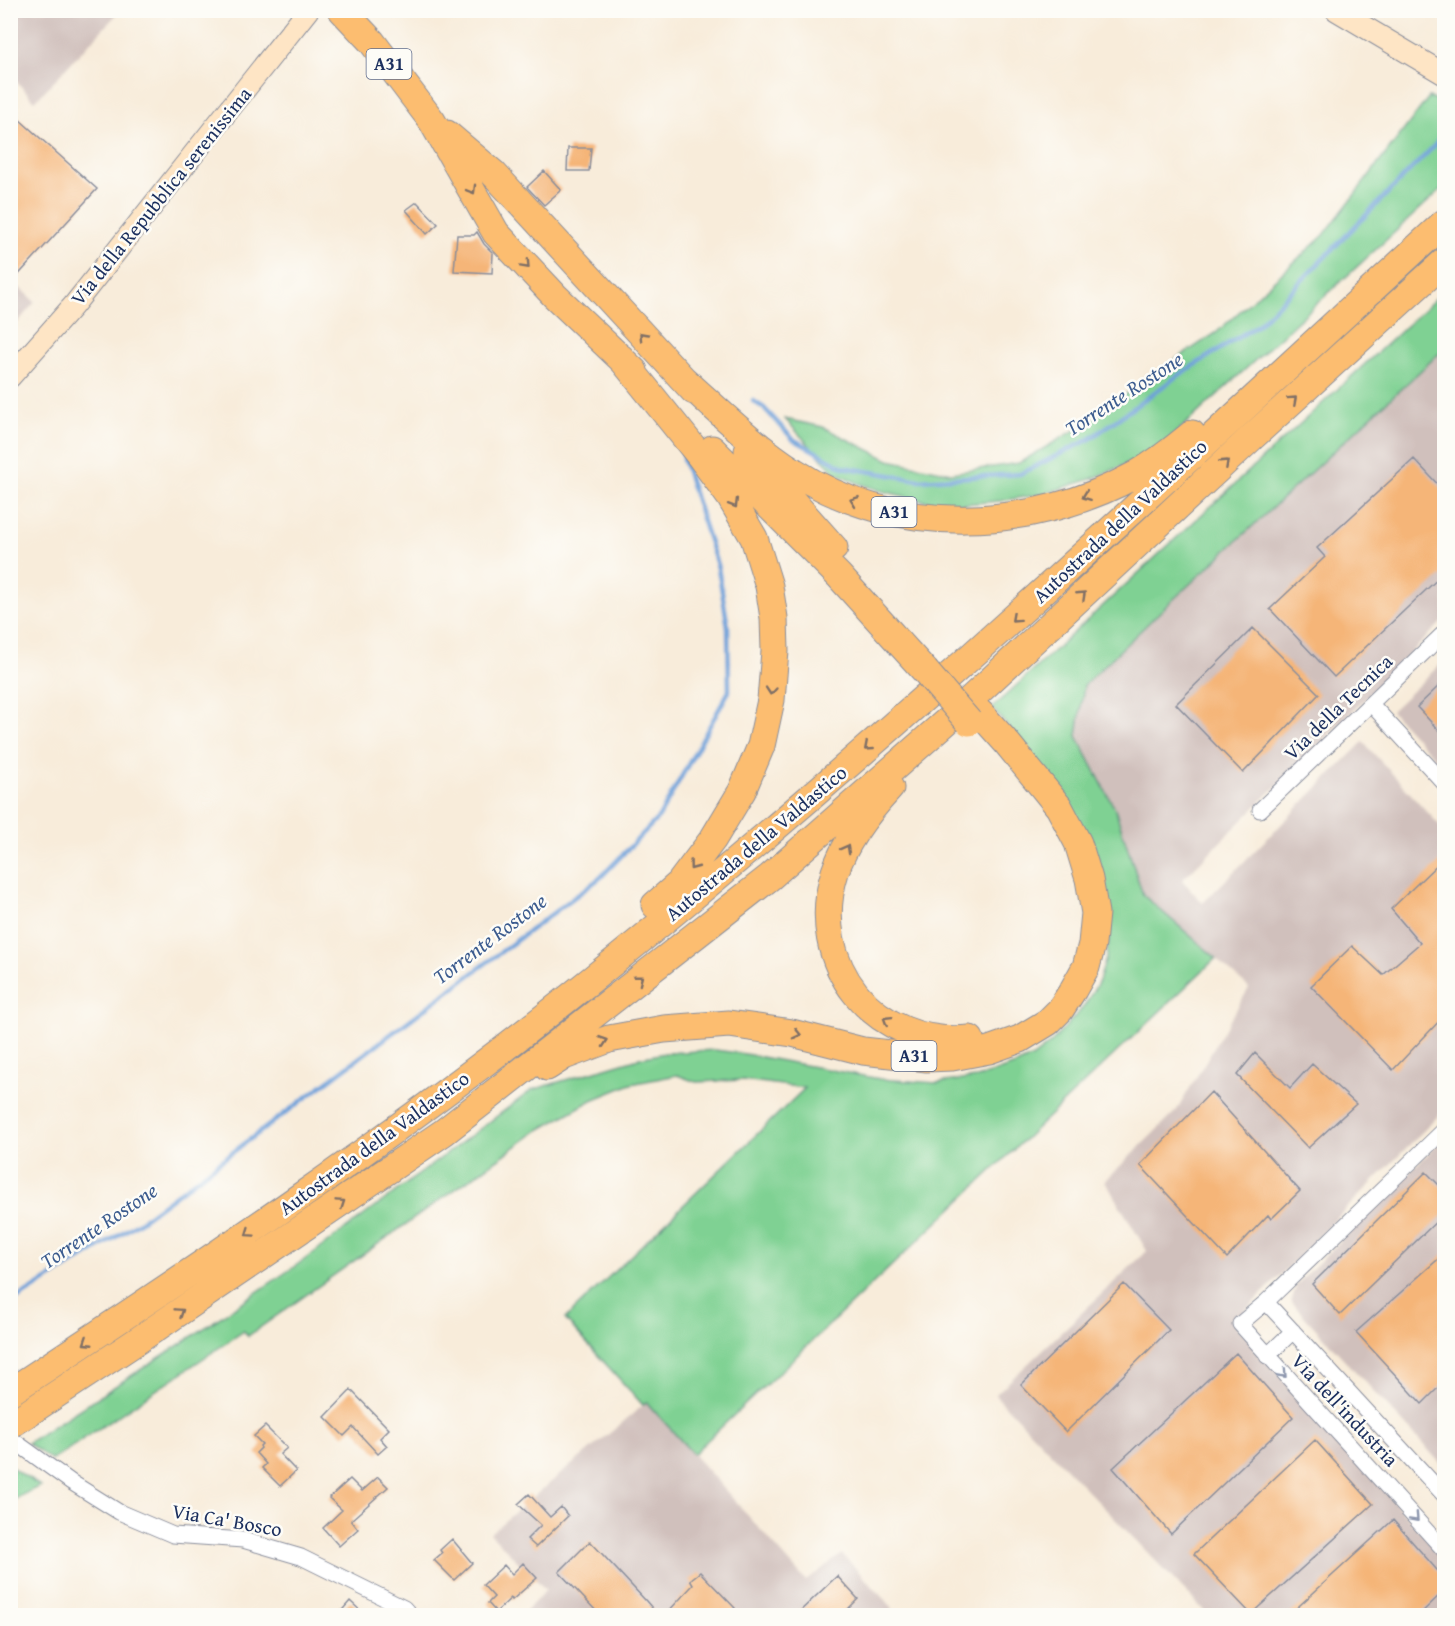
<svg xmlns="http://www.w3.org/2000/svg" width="1455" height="1626" viewBox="0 0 1455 1626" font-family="'Gentium Book Plus',serif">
	<rect width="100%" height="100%" fill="#fdfcf7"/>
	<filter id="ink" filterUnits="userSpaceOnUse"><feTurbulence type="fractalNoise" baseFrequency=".0167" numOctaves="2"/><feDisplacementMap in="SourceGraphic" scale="12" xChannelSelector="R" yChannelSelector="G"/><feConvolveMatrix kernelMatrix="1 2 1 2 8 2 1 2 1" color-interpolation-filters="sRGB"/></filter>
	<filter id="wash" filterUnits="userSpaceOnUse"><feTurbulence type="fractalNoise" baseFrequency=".008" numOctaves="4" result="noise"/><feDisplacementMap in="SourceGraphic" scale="24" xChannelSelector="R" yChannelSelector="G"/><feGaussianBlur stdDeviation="1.35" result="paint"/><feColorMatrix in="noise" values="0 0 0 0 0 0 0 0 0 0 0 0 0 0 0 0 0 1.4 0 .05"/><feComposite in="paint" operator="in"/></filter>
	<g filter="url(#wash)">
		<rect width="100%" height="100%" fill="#f8ecda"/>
		<path fill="#d0c0bc" d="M10,11l1,-1 109,1 -85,90 -24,-25z
			M11,280l24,22 -24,28z
			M1444,349v271l-262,260 21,23 160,-161 81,88v280l-210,212 210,236v57h-236l-213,-220 152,-144 -42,-70 72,-71 72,-122 -106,-93 -28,-86 -38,-73 7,-51 79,-76z
			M1444,661v107l-53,-57z
			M1444,1138v329l-153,-165 6,-18z
			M647,1402l159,179 36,-27 51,54 -6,8 -365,-1 24,-25 -56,-57z"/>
		<path fill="#7fd193" stroke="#4d8078" stroke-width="1.5" d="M1429,97l15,8v82l-290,266 -63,26 -48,15 -43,7 -48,4 -27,-4 -43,-10 -24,-8 -24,-11 -49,-53 38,8 66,33 62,13 68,-10 73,-43 58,-44 66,-43 108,-98z
			M1444,291v58l-281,260 -79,76 -7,51 38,73 28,86 73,63 -523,496 -46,-51 -4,2 -78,-86 240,-231 -62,-8 -47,2 -19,-7 -46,9 -39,16 -53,30 -291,206 -4,-5 -192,129 -25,-17 158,-102 119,-81 228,-170 107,-32 26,-5 50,-3 30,4 135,25 57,4 40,-5 39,-13 17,-8 19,-15 33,-37 14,-24 7,-23 4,-26 -6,-55 -11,-33 -42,-66 -59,-70z
			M10,1467h1l29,19 -29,15z"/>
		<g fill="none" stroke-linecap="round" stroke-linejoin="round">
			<path stroke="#6ea0d9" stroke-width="4.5" d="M753,401l11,7 29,31 50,28 76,13 101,-6 70,-35 86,-62 83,-53 177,-180 8,-16
				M10,1303l128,-80 462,-345 59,-61 70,-126 -1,-64 -10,-59 -35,-109 1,-6"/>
		</g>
		<g id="blocks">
			<path fill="#f5b578" d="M10,111l87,78 -87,95z
				M568,148h23l-2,23h-22z
				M544,171l17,19 -17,15 -17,-18z
				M417,202l21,22 -11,10 -21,-24z
				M477,232l7,12 9,9 -1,20 -38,-2 3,-36h17z
				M1414,459l30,32v82l-110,104 -64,-68 55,-52 -8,-9z
				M1253,628l66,66 -76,79 -67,-69z
				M1444,681v55l-27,-29z
				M1444,858v158l-51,54 -82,-84 41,-40 31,29 37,-32 -29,-34z
				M1255,1053l35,35 22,-24 44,40 -48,44 -71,-73z
				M1211,1092l89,99 -29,28 -3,-4 -41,43 -87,-93z
				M1426,1172l18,18v24l-104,101 -28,-31z
				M1444,1254v128l-22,22 -66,-72z
				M1124,1284l45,46 -103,102 -45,-47z
				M1236,1353l57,64 -122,117 -58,-66z
				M351,1390l38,39 -9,9 7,8 -9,8 -25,-27 -9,9 -19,-19z
				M265,1426l22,22 -7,6 16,17 -16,15 -18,-18 4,-4 -10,-11 5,-5 -1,-2 2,-2 -8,-8z
				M1315,1440l58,64 -122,110 -57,-60z
				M378,1477l10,10 -37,33 7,9 -19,17 -16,-18 19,-18 -13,-12 21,-19 12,12z
				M529,1494l21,23 11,-10 7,9 -32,31 -9,-8 14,-14 -23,-21z
				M1393,1520l51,58v13l-26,25h-130z
				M452,1539l20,24 -18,17 -20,-20 8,-7 -2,-3z
				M590,1541l56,60 13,15h-58l-42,-44z
				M523,1563l14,15 -25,22 -1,-2 -15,14 -8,-9 6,-6 -11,-12 21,-20 8,9z
				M700,1572l35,36 -7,8h-64l29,-31 -3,-5z
				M837,1576l21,23 -17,17h-46z
				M350,1601l16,15h-29z"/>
		</g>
	</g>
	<g filter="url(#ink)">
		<use href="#blocks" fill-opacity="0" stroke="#8a8e9c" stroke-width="1.5"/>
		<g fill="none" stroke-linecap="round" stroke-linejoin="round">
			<g stroke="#8a8e9c" stroke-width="17">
				<path id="street" d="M1371,704l73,79
					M1260,810l184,-177
					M1444,1130l-178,172 -26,22 204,226
					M1266,1302l178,193
					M1267,1356l26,-25
					M10,1438l61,44 48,30 54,23 70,5 58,17 103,51 7,8"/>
			</g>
			<g stroke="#8a8e9c" stroke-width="23">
				<path id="secondary" d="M1336,10l108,64
					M10,377l63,-71 235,-296"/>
			</g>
			<g stroke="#8a8e9c" stroke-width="29">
				<path id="highway" d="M342,10l30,32 60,79 64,112 59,63 79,75
					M447,134l46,39 201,218
					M621,358l79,98 30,41 24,41 15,48 5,32 1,33 -4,49 -10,46 -19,45 -29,48 -34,45 -24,21
					M683,379c36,32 71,67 112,93 102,66 238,59 342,2 19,-11 38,-26 55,-40
					M712,449l127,127 86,95
					M748,451l86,97
					M890,788c-22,24 -45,53 -55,84 -29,92 40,177 135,167
					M547,1067l17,-11 45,-17 55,-10 65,-5 63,9 71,18 64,7 25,-1 37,-7 31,-11 28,-17 12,-12 13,-20 13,-23 6,-23 3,-31 -6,-34 -11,-36 -19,-36 -53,-65 -26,-29
					M10,1392c190,-125 378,-251 556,-392 306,-243 590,-512 878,-777
					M10,1425l121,-80 313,-213 326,-255 177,-156 303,-282 194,-177"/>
			</g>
			<use href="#street" stroke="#fff" stroke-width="15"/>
			<use href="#secondary" stroke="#fee5c5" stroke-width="21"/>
			<use href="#highway" stroke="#fcbd6f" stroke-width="27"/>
			<g stroke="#8a8e9c" stroke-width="29" stroke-linecap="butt">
				<path id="highway-bridge" d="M925,671l44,51"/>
			</g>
			<use href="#highway-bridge" stroke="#fcbd6f" stroke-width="27"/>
		</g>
		<defs><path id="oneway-chevron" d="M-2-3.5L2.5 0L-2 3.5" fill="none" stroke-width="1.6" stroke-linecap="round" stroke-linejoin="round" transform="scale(1.5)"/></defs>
		<g stroke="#806f66">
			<use href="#oneway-chevron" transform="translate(472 190) rotate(60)"/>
			<use href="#oneway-chevron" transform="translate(526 265) rotate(47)"/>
			<use href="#oneway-chevron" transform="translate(643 336) rotate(-133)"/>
			<use href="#oneway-chevron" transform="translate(1293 400) rotate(-42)"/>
			<use href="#oneway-chevron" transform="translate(1225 463) rotate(-43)"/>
			<use href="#oneway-chevron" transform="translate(1086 496) rotate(159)"/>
			<use href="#oneway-chevron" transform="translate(854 501) rotate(-160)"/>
			<use href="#oneway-chevron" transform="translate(734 504) rotate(59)"/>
			<use href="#oneway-chevron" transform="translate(1082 595) rotate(-43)"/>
			<use href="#oneway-chevron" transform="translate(1015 618) rotate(138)"/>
			<use href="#oneway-chevron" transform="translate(771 691) rotate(95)"/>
			<use href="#oneway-chevron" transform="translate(868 747) rotate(139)"/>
			<use href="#oneway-chevron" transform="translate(846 849) rotate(-61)"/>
			<use href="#oneway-chevron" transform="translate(693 866) rotate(127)"/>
			<use href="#oneway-chevron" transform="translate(639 979) rotate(-38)"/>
			<use href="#oneway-chevron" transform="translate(887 1020) rotate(-148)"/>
			<use href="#oneway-chevron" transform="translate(797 1034) rotate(13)"/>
			<use href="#oneway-chevron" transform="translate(604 1041) rotate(-19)"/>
			<use href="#oneway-chevron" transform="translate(341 1203) rotate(-34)"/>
			<use href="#oneway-chevron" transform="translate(249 1233) rotate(145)"/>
			<use href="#oneway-chevron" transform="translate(180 1312) rotate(-34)"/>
			<use href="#oneway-chevron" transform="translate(87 1342) rotate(147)"/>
		</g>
		<g stroke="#8d97ae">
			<use href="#oneway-chevron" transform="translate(1283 1374) rotate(47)"/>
			<use href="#oneway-chevron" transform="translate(1415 1518) rotate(47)"/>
		</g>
	</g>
	<g text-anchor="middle" stroke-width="5" stroke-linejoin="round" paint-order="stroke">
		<g fill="#fdfcf7" stroke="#5f6c8c" stroke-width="1.5">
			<rect x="366.5" y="49" width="45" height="30" rx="4.5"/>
			<rect x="871.5" y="497" width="45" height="30" rx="4.5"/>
			<rect x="891.5" y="1041" width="45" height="30" rx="4.5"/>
		</g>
		<g font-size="18" font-weight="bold" fill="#1b2f5e">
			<text x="389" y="70">A31</text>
			<text x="894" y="518">A31</text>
			<text x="914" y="1062">A31</text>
		</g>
		<g font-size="20" fill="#1b2f5e" stroke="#fdfcf7">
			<text transform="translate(161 196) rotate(-51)" y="7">Via della Repubblica serenissima</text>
			<text transform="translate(1120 521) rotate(-43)" y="7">Autostrada della Valdastico</text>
			<text transform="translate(1338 707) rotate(-44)" y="7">Via della Tecnica</text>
			<text transform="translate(756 843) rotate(-40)" y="7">Autostrada della Valdastico</text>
			<text transform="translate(374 1143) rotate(-36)" y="7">Autostrada della Valdastico</text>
			<text transform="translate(1345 1410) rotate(47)" y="7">Via dell'industria</text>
			<text transform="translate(227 1520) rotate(10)" y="7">Via Ca' Bosco</text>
		</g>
		<g font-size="21" font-style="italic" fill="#3c5c8f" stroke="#fdfcf7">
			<text transform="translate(1124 394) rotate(-33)" y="7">Torrente Rostone</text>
			<text transform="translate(490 939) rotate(-37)" y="7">Torrente Rostone</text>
			<text transform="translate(99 1226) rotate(-34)" y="7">Torrente Rostone</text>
		</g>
	</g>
	<rect width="1455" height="1626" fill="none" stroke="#fdfcf7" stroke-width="36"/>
</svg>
